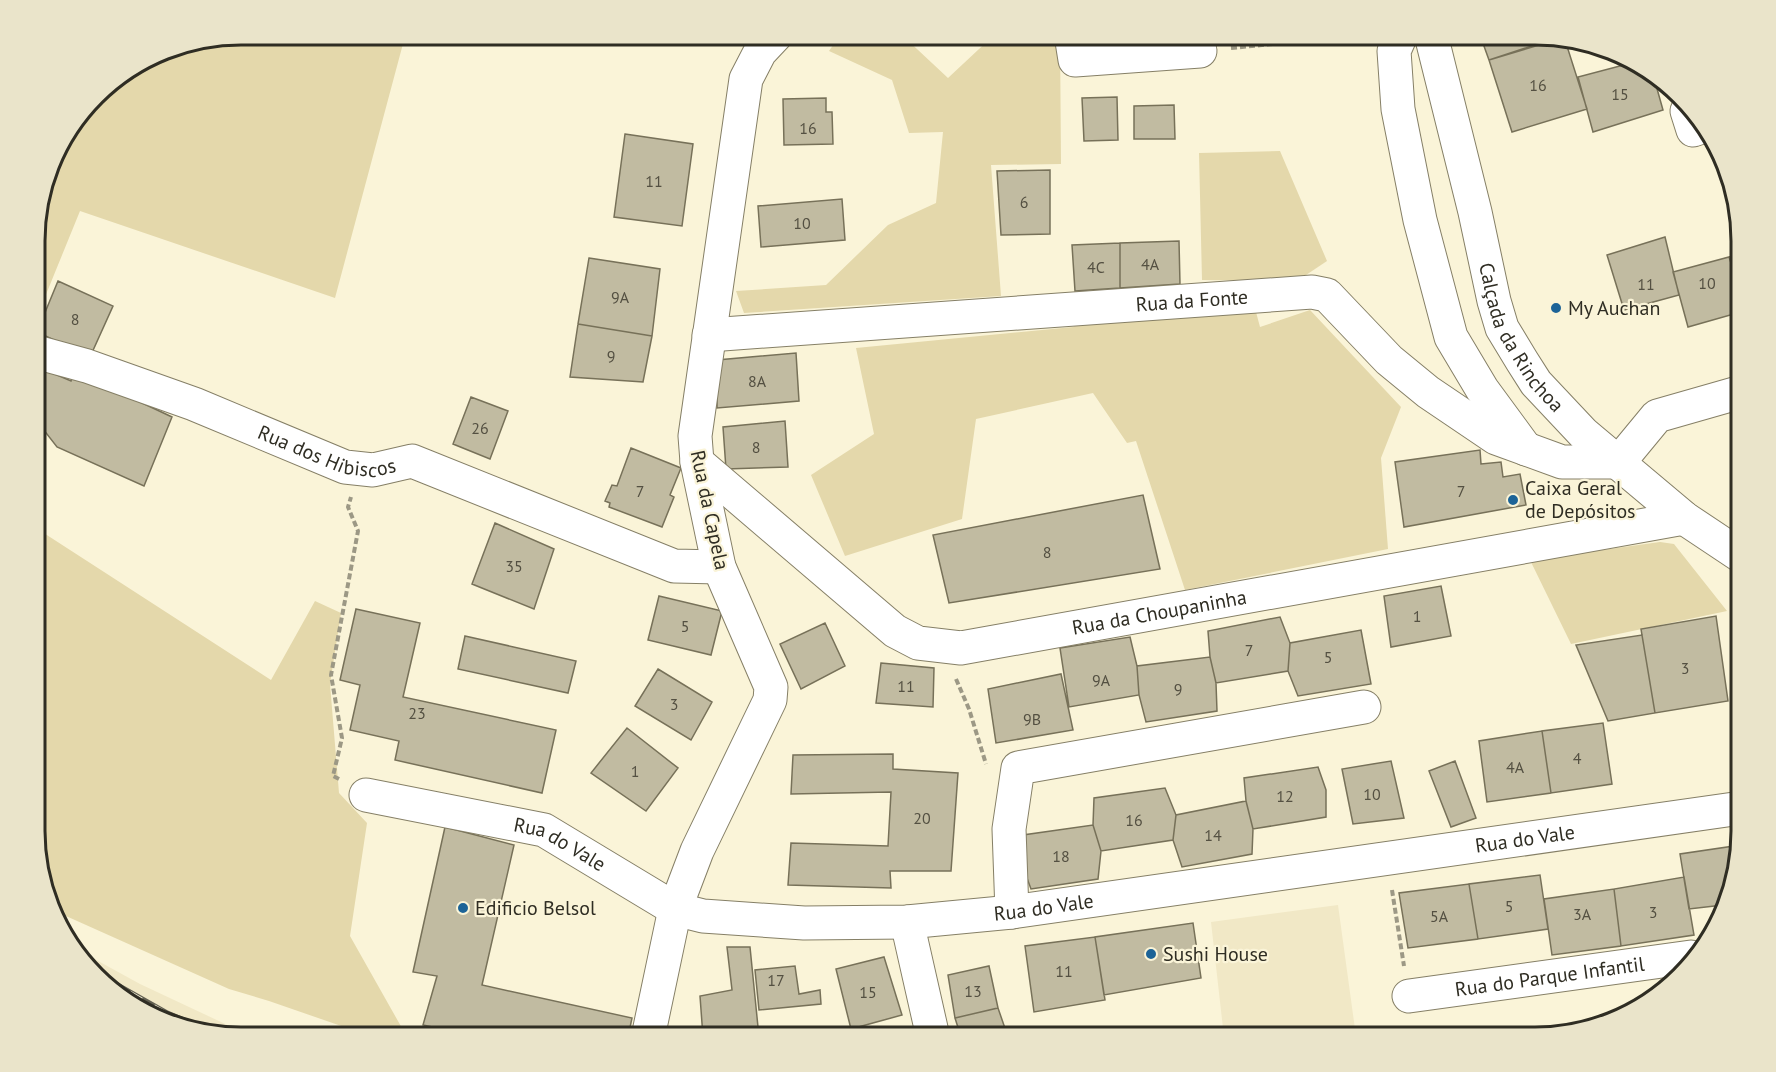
<svg xmlns="http://www.w3.org/2000/svg" width="1776" height="1072" viewBox="0 0 1776 1072" font-family="'PT Sans',sans-serif">
	<rect width="100%" height="100%" fill="#faf4d8"/>
	<path fill="#f1e8c6" d="M1338,905l17,124 -61,8h-70l-13,-115z
		M69,945l71,39 113,53h-12l-103,-27z"/>
	<path fill="#e4d8ab" d="M241,35h204l-41,5 -69,258 -255,-87 -44,108v-104l20,-65 49,-64 58,-36z
		M840,35h62l46,43 46,-43h66l1,129 -70,1 10,131 -257,17 -8,-22 90,-6 62,-60 48,-22 7,-71 -34,1 -17,-53 -63,-29z
		M1280,151l47,110 -30,20 -95,-1 -3,-127z
		M1310,310l91,97 -20,51 7,91 -203,41 -49,-149 -9,2 -34,-50 -117,26 -14,100 -117,37 -34,-81 63,-41 -18,-86 217,-21 3,-2 180,-13 4,15z
		M36,528l235,152 44,-79 26,12 -11,71 9,109 28,30 -17,113 57,101h-34l-104,-36 -40,-12 -172,-77 -21,-55z
		M1660,542l14,2 53,67 -156,33 -41,-84z"/>
	<path fill="#c1bba1" stroke="#777159" stroke-width="1.5" d="M1480,35h55l7,2 2,5 -55,18z
		M1556,40l10,3 21,66 -75,23 -23,-72z
		M1635,62h3l16,16 9,32 -70,22 -15,-55z
		M1117,97l1,43 -34,1 -2,-43z
		M826,98v14h6l1,32 -49,1 -1,-46z
		M1174,105l1,34h-41v-33z
		M625,134l68,10 -11,82 -68,-9z
		M1050,170v64l-49,1 -4,-64z
		M842,199l3,41 -84,7 -3,-41z
		M1665,237l14,58 -55,15 -17,-55z
		M1179,241l1,43 -60,4v-45z
		M1120,243v45l-45,3 -3,-46z
		M1741,253v41l-12,-37z
		M1729,257l12,37v18l-53,15 -15,-55z
		M589,258l71,11 -8,67 -74,-12z
		M58,281l55,25 -23,51 -53,-25z
		M578,324l74,12 -9,46 -73,-5z
		M796,353l3,48 -82,7v-48z
		M36,366l35,15 3,-10 98,46 -28,69 -87,-39 -21,-27z
		M471,397l37,14 -18,48 -37,-15z
		M785,421l3,46 -62,2 -3,-42z
		M631,448l50,20 -11,27 4,2 -12,30 -53,-20 1,-4 -5,-2 7,-16 5,1z
		M1480,450l1,14 20,-2 2,15 17,-3 6,31 -122,22 -9,-65z
		M1143,495l17,74 -211,34 -16,-68z
		M495,523l59,26 -20,60 -62,-25z
		M1441,586l10,50 -60,11 -7,-51z
		M659,596l63,15 -11,44 -63,-15z
		M356,609l64,14 -17,74 153,33 -14,63 -147,-33 4,-19 -49,-11 10,-45 -20,-5z
		M1716,616l12,85 -73,12 -14,-84z
		M1280,617l10,26 -2,28 -72,12 -6,-26 -2,-26z
		M825,623l20,43 -44,23 -21,-45z
		M1361,630l10,54 -73,12 -10,-25 2,-28z
		M1642,635l13,78 -47,8 -32,-76z
		M465,636l111,25 -8,32 -110,-24z
		M1130,637l7,29 2,29 -70,12 -9,-59z
		M1210,657l6,26 1,28 -71,11 -7,-27 -2,-29z
		M881,663l53,5 -1,39 -57,-4z
		M658,669l54,33 -21,38 -56,-34z
		M1061,674l12,56 -77,13 -8,-54z
		M1603,723l9,61 -61,9 -9,-62z
		M627,728l51,40 -32,43 -55,-38z
		M1542,731l9,62 -64,9 -8,-61z
		M893,754v15l65,4 -7,98h-61l1,17 -103,-3 3,-42 97,3 3,-54 -100,2 2,-39z
		M1391,761l13,57 -51,6 -11,-55z
		M1455,761l21,57 -25,9 -22,-56z
		M1318,767l8,23v27l-73,12 -7,-28 -2,-23z
		M1165,788l11,27 -3,25 -72,11 -8,-26 1,-27z
		M1246,801l7,28 -1,25 -70,13 -9,-27 3,-25z
		M1093,825l8,26 -3,28 -67,10 -10,-27 2,-27z
		M445,827l69,18 -32,140 150,33 -4,19h-152v-1l-53,-11 14,-49 -24,-4z
		M1741,845l-18,60 -34,4 -9,-55z
		M1540,875l8,54 -70,10 -9,-55z
		M1684,877l10,58 -73,11 -7,-57z
		M1469,884l9,55 -70,9 -9,-55z
		M1614,889l7,57 -69,9 -8,-56z
		M1193,923l8,55 -97,17 -9,-58z
		M1095,937l10,63 -71,12 -9,-66z
		M727,947h23l9,90h-56l-3,-41 32,-6z
		M884,957l18,58 -51,14 -15,-60z
		M795,966l4,28 21,-4 1,14 -62,6 -4,-40z
		M989,966l9,42 -43,10 -7,-43z
		M998,1008l10,29h-47l-6,-19z"/>
	<g fill="none" stroke-linecap="round" stroke-linejoin="round">
		<g stroke="#857f66" stroke-width="35">
			<g id="minor">
				<path d="M1071,35l4,25 125,-9"/>
				<path d="M1401,35l-7,16 4,58 22,111 31,117 31,52 44,60"/>
				<path id="s1" d="M1431,35l44,177 19,89 8,27 20,33 14,22 48,51 100,84 57,38"/>
				<path d="M1687,111l6,19 9,-3"/>
				<path id="s2" d="M709,335l603,-43 15,3 62,65 39,32 68,46 66,24h57l38,-46 84,-24"/>
				<path id="s3" d="M36,352l51,14 107,38 151,63 28,3 39,-9 262,105 45,1"/>
				<path id="s4" d="M697,462l198,169 23,12 43,5 723,-130"/>
				<path id="s5" d="M366,795l178,35 131,79 28,7 101,7 103,-1 105,-10 729,-104"/>
				<path d="M1012,912l-3,-83 9,-61 346,-61"/>
				<path d="M907,922l26,115"/>
				<path id="s6" d="M1409,996l282,-39"/>
				<path d="M648,1037l27,-128 22,-58 73,-151 1,-13 -52,-120 -22,-105 -2,-26 51,-357 14,-27 16,-17"/>
			</g>
		</g>
		<path stroke="#9c9885" stroke-width="4" stroke-dasharray="6 3" stroke-linecap="butt" d="M1231,48l136,-13
			M956,679l13,30 17,55
			M339,779l-6,-3 9,-38 -11,-63 27,-144 -10,-24 3,-10
			M1392,890l12,76"/>
		<use href="#minor" stroke="#fff" stroke-width="33"/>
		<g stroke="#625f50" stroke-width="7">
			<path id="rail" d="M105,979l62,35 24,10"/>
		</g>
		<use href="#rail" stroke="#faf4d8" stroke-width="4.5" stroke-dasharray="14" stroke-linecap="butt"/>
	</g>
	<g fill="#1c6397" stroke="#faf4d8" stroke-width="2">
		<circle cx="1556" cy="308" r="6"/>
		<circle cx="1513" cy="500" r="6"/>
		<circle cx="463" cy="908" r="6"/>
		<circle cx="1151" cy="954" r="6"/>
	</g>
	<g text-anchor="middle" stroke-width="4.5" stroke-linejoin="round" paint-order="stroke">
		<g font-size="16" fill="#545042">
			<text x="1538" y="91">16</text>
			<text x="1620" y="100">15</text>
			<text x="808" y="134">16</text>
			<text x="654" y="187">11</text>
			<text x="1024" y="208">6</text>
			<text x="802" y="229">10</text>
			<text x="1150" y="270">4A</text>
			<text x="1096" y="273">4C</text>
			<text x="1707" y="289">10</text>
			<text x="1646" y="290">11</text>
			<text x="620" y="303">9A</text>
			<text x="75" y="325">8</text>
			<text x="611" y="362">9</text>
			<text x="757" y="387">8A</text>
			<text x="480" y="434">26</text>
			<text x="756" y="453">8</text>
			<text x="640" y="497">7</text>
			<text x="1461" y="497">7</text>
			<text x="1047" y="558">8</text>
			<text x="514" y="572">35</text>
			<text x="1417" y="622">1</text>
			<text x="685" y="632">5</text>
			<text x="1249" y="656">7</text>
			<text x="1328" y="663">5</text>
			<text x="1685" y="674">3</text>
			<text x="1101" y="686">9A</text>
			<text x="906" y="692">11</text>
			<text x="1178" y="695">9</text>
			<text x="674" y="710">3</text>
			<text x="417" y="719">23</text>
			<text x="1032" y="725">9B</text>
			<text x="1577" y="764">4</text>
			<text x="1515" y="773">4A</text>
			<text x="635" y="777">1</text>
			<text x="1372" y="800">10</text>
			<text x="1285" y="802">12</text>
			<text x="922" y="824">20</text>
			<text x="1134" y="826">16</text>
			<text x="1213" y="841">14</text>
			<text x="1061" y="862">18</text>
			<text x="1509" y="912">5</text>
			<text x="1653" y="918">3</text>
			<text x="1582" y="920">3A</text>
			<text x="1439" y="922">5A</text>
			<text x="1064" y="977">11</text>
			<text x="776" y="986">17</text>
			<text x="973" y="997">13</text>
			<text x="868" y="998">15</text>
		</g>
		<g font-size="20" fill="#2f2d23" stroke="#faf4d8">
			<text dy="7" stroke="none"><textPath href="#s2" startOffset="484">Rua da Fonte</textPath></text>
			<text dy="7" stroke="none"><textPath href="#s1" startOffset="318">Calçada da Rinchoa</textPath></text>
			<text dy="7" stroke="none"><textPath href="#s3" startOffset="309">Rua dos Hibiscos</textPath></text>
			<text transform="translate(710 510) rotate(78)" y="7">Rua da Capela</text>
			<text dy="7" stroke="none"><textPath href="#s4" startOffset="531">Rua da Choupaninha</textPath></text>
			<text dy="7" stroke="none"><textPath href="#s5" startOffset="1191">Rua do Vale</textPath></text>
			<text dy="7" stroke="none"><textPath href="#s5" startOffset="201">Rua do Vale</textPath></text>
			<text dy="7" stroke="none"><textPath href="#s5" startOffset="705">Rua do Vale</textPath></text>
			<text dy="7" stroke="none"><textPath href="#s6" startOffset="142">Rua do Parque Infantil</textPath></text>
		</g>
		<g font-size="20" fill="#2f2d23" stroke="#faf4d8" text-anchor="start">
			<text x="1568" y="315">My Auchan</text>
			<text x="1525" y="495">Caixa Geral<tspan x="1525" dy="23">de Depósitos</tspan></text>
			<text x="475" y="915">Edificio Belsol</text>
			<text x="1163" y="961">Sushi House</text>
		</g>
	</g>
	<path d="M0 0H1776V1072H0ZM241 45H1535A196 196 0 0 1 1731 241V831A196 196 0 0 1 1535 1027H241A196 196 0 0 1 45 831V241A196 196 0 0 1 241 45Z" fill="#eae4ca" fill-rule="evenodd"/>
	<path fill="none" stroke="#2f2d23" stroke-width="3" d="M241 45H1535A196 196 0 0 1 1731 241V831A196 196 0 0 1 1535 1027H241A196 196 0 0 1 45 831V241A196 196 0 0 1 241 45Z"/>
</svg>
